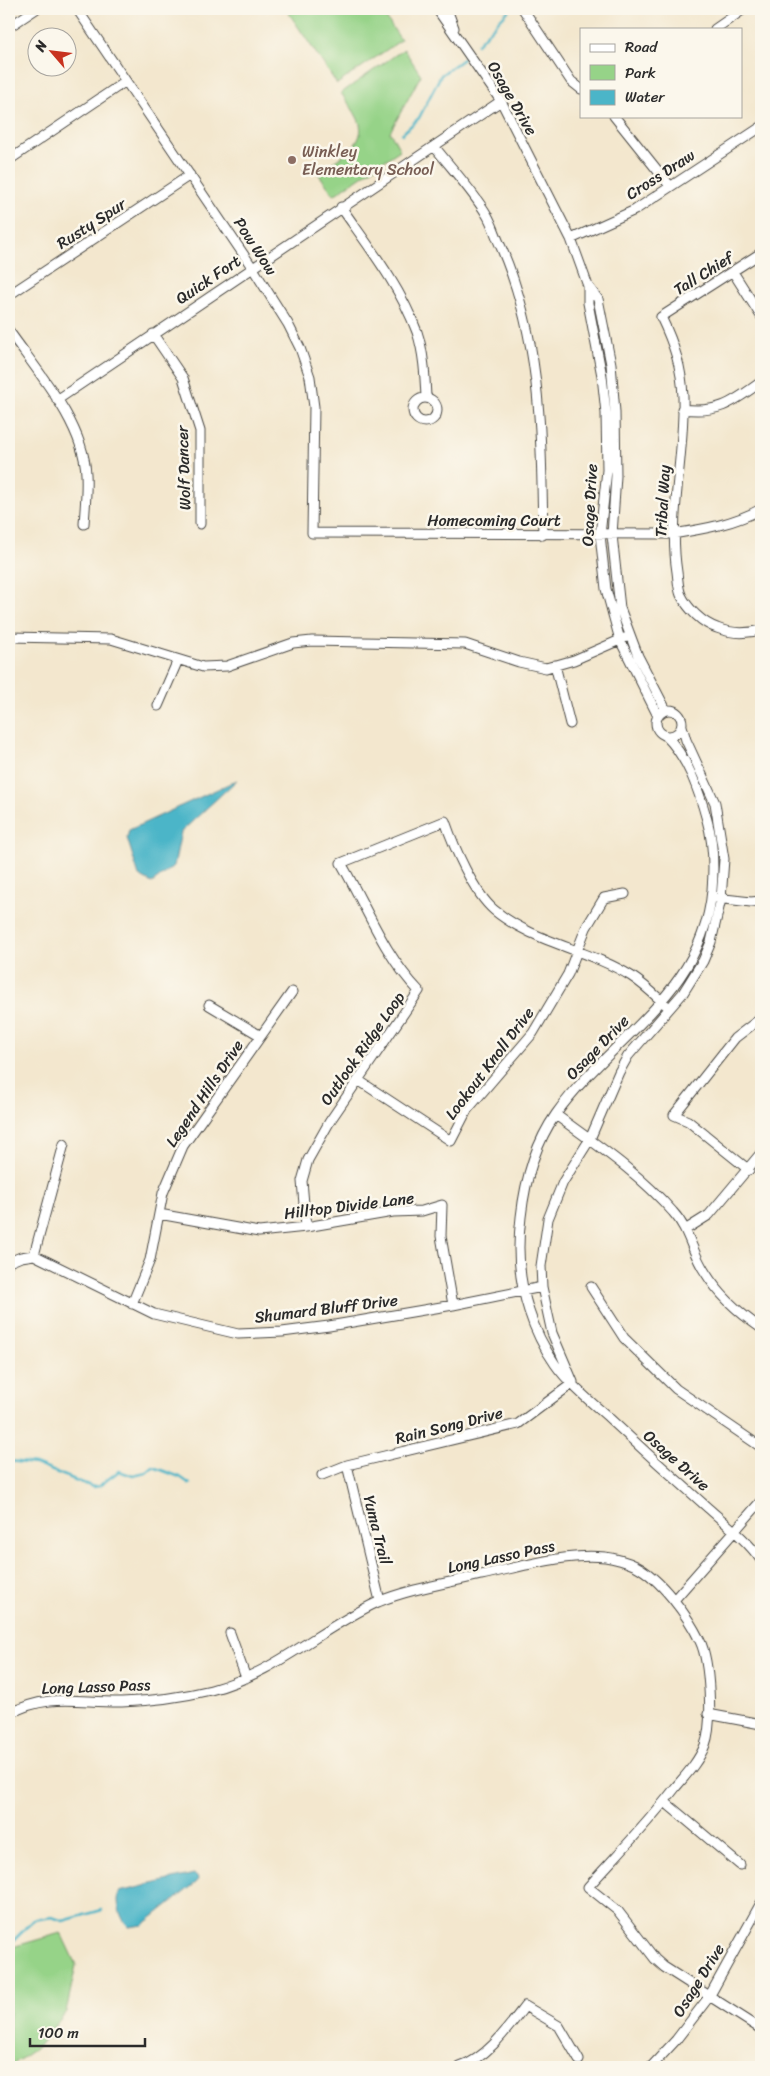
<svg xmlns="http://www.w3.org/2000/svg" width="770" height="2076" viewBox="0 0 770 2076" font-family="Sriracha,sans-serif">
	<rect width="100%" height="100%" fill="#fbf7ec"/>
	<filter id="ink" filterUnits="userSpaceOnUse"><feTurbulence type="fractalNoise" baseFrequency=".02" numOctaves="2"/><feDisplacementMap in="SourceGraphic" scale="10" xChannelSelector="R" yChannelSelector="G"/><feConvolveMatrix kernelMatrix="1 2 1 2 8 2 1 2 1" color-interpolation-filters="sRGB"/></filter>
	<filter id="wash" filterUnits="userSpaceOnUse"><feTurbulence type="fractalNoise" baseFrequency=".0096" numOctaves="4" result="noise"/><feDisplacementMap in="SourceGraphic" scale="20" xChannelSelector="R" yChannelSelector="G"/><feGaussianBlur stdDeviation="1.12" result="paint"/><feColorMatrix in="noise" values="0 0 0 0 0 0 0 0 0 0 0 0 0 0 0 0 0 1.4 0 .05"/><feComposite in="paint" operator="in"/></filter>
	<g filter="url(#wash)">
		<rect width="100%" height="100%" fill="#f3e7ce"/>
		<path fill="#96d388" stroke="#607f5a" d="M286,9h94l21,31 -64,44z
			M404,49l17,26 -31,57 10,18 -66,45 -17,-23c16,-11 54,-27 41,-53 -4,-9 -11,-17 -17,-26z
			M61,1933l15,32 -10,47 -28,35 -29,20v-119z"/>
		<path fill="#4bb5c8" stroke="#3b707a" d="M237,780l-56,52 -7,34 -22,17 -13,-7 -12,-38 2,-8z
			M194,1874l4,4 -1,4 -54,43 -14,2c-9,-7 -13,-25 -10,-35z"/>
		<g fill="none" stroke-linecap="round" stroke-linejoin="round">
			<path stroke="#4bb5c8" stroke-width="2.5" d="M477,44l33,-35
				M402,134l17,-16 22,-43 22,-16
				M9,1461l26,3 58,23 6,-1 20,-15 14,5 13,-3 7,-6 27,10 10,7
				M9,1945l25,-25 18,-3 11,4 39,-11"/>
		</g>
	</g>
	<g filter="url(#ink)">
		<g fill="none" stroke-linecap="round" stroke-linejoin="round">
			<g stroke="#494743" stroke-width="11">
				<path id="minor" d="M77,9l175,258 36,57 12,24 10,29 4,30 -2,126 361,1c31,-5 61,-10 88,-25
					M437,9l64,92 70,138 17,47 10,13 13,65 4,48 1,64 -4,59 8,73 18,48 28,54
					M447,9l7,19
					M523,9l48,72 10,8
					M9,27l27,-18
					M715,29l29,-20
					M614,116l56,70
					M434,146c17,22 39,45 53,69 6,10 9,22 14,32 41,95 40,187 42,288
					M9,160l117,-79
					M341,207c28,40 59,79 76,125 7,21 8,44 9,65
					M571,239l64,-29 126,-83
					M761,253l-100,64c13,27 21,51 22,80 2,59 -15,117 -6,175 1,7 1,16 4,23 7,14 21,28 36,33 15,6 29,6 44,2
					M733,272l28,44
					M588,286v17l14,73 4,37 1,57 -7,65 6,54 14,51 38,76
					M9,295l181,-120
					M9,331c28,40 75,93 77,143 1,17 -1,34 -2,50
					M153,334l30,44 17,53v93
					M413 410a12 12 0 1 1 24 0a12 12 0 1 1-24 0Z
					M57,400l444,-299
					M682,409c37,5 51,-7 79,-27
					M9,637l102,2 92,28 24,-1 66,-23 19,-2 153,3 54,18 27,6 28,-8 55,-24
					M555,665l15,59
					M158,706l20,-46
					M656 723a13 13 0 1 1 26 0a13 13 0 1 1-26 0Z
					M666,736c22,22 33,55 41,84 7,24 7,46 5,70 -9,104 -101,147 -156,224 -21,30 -31,67 -35,103 -4,31 -2,64 8,94 6,19 15,37 26,53 13,19 36,38 53,53 33,31 66,61 100,91 18,16 39,32 53,52
					M716,898l35,4 10,-1
					M209,1005l52,31
					M358,1080l93,61 16,-31 66,-77 35,-59 18,-46 18,-30 21,-4
					M556,1115c41,30 83,58 117,97 16,17 19,41 32,60 14,23 34,41 56,56
					M749,1170l-61,-49 -14,-6 61,-77 26,-20
					M159,1214l100,18 47,-5 87,-15 29,-1 20,-6 -1,31 12,69
					M306,1227l-4,-46 6,-21 22,-39 89,-130c-35,-36 -53,-85 -78,-128l104,-42c9,26 28,71 49,89 40,33 94,39 137,66 14,9 26,21 38,32
					M685,1230l24,-15 52,-62
					M34,1255l30,-111
					M9,1262l12,-5 13,-2 120,59 84,20 44,-2 47,-6 124,-21 89,-18
					M591,1287l33,51 52,51 85,58
					M132,1304l18,-44 13,-67 20,-47 109,-154
					M573,1382l-21,-49 -10,-46 -1,-21 7,-47 15,-37 27,-43 29,-67 9,-16 55,-63 20,-32 8,-19 10,-43 3,-40 -9,-56 -29,-63 -4,-14
					M347,1465l33,136
					M322,1475l25,-10 171,-41 55,-41
					M674,1600l87,-99
					M230,1633l16,45
					M9,1714c39,-22 71,-11 113,-12 29,-1 60,-5 89,-12 65,-17 108,-61 167,-88 31,-13 70,-19 103,-27 40,-8 83,-22 124,-18 9,1 23,5 31,9 25,13 52,50 64,75 10,21 13,83 5,104 -6,16 -19,30 -30,43 -27,35 -58,67 -87,99l30,24 37,48 9,8 97,62
					M708,1714l53,10
					M665,1802l75,63
					M460,2067c27,-9 48,-39 65,-61l34,20 20,34
					M651,2067l25,-27 33,-43 52,-94"/>
			</g>
			<use href="#minor" stroke="#fff" stroke-width="9"/>
		</g>
	</g>
	<circle fill="#8d6e63" stroke="#fbf7ec" stroke-width="2" cx="292" cy="160" r="5"/>
	<g text-anchor="middle" stroke-width="5" stroke-linejoin="round" paint-order="stroke">
		<g font-size="16" fill="#2b2b2b" stroke="#fbf7ec">
			<text transform="translate(513 98) rotate(60)" y="6">Osage Drive</text>
			<text transform="translate(660 174) rotate(-33)" y="6">Cross Draw</text>
			<text transform="translate(91 223) rotate(-33)" y="6">Rusty Spur</text>
			<text transform="translate(256 246) rotate(57)" y="6">Pow Wow</text>
			<text transform="translate(703 273) rotate(-32)" y="6">Tall Chief</text>
			<text transform="translate(208 279) rotate(-34)" y="6">Quick Fort</text>
			<text transform="translate(183 468) rotate(-92)" y="6">Wolf Dancer</text>
			<text transform="translate(662 501) rotate(-87)" y="6">Tribal Way</text>
			<text transform="translate(589 505) rotate(-87)" y="6">Osage Drive</text>
			<text x="494" y="526">Homecoming Court</text>
			<text transform="translate(597 1047) rotate(-46)" y="6">Osage Drive</text>
			<text transform="translate(362 1048) rotate(-55)" y="6">Outlook Ridge Loop</text>
			<text transform="translate(489 1063) rotate(-53)" y="6">Lookout Knoll Drive</text>
			<text transform="translate(204 1093) rotate(-56)" y="6">Legend Hills Drive</text>
			<text transform="translate(349 1205) rotate(-7)" y="6">Hilltop Divide Lane</text>
			<text transform="translate(326 1308) rotate(-7)" y="6">Shumard Bluff Drive</text>
			<text transform="translate(449 1425) rotate(-14)" y="6">Rain Song Drive</text>
			<text transform="translate(677 1460) rotate(42)" y="6">Osage Drive</text>
			<text transform="translate(378 1530) rotate(76)" y="6">Yuma Trail</text>
			<text transform="translate(501 1556) rotate(-12)" y="6">Long Lasso Pass</text>
			<text transform="translate(96 1686) rotate(-2)" y="6">Long Lasso Pass</text>
			<text transform="translate(698 1980) rotate(-58)" y="6">Osage Drive</text>
		</g>
		<g font-size="16" fill="#785e54" stroke="#fbf7ec" text-anchor="start">
			<text x="302" y="157">Winkley<tspan x="302" dy="18">Elementary School</tspan></text>
		</g>
	</g>
	<rect width="770" height="2076" fill="none" stroke="#fbf7ec" stroke-width="30"/>
	<rect x="580" y="28" width="162" height="90" fill="#fbf7ec" stroke="#a8a59f"/>
	<rect x="590" y="44" width="25" height="8" fill="#ffffff" stroke="#a8a59f"/>
	<text x="625" y="52" font-size="15" fill="#2b2b2b">Road</text>
	<rect x="590" y="65" width="25" height="15" fill="#96d388" stroke="#a8a59f"/>
	<text x="625" y="78" font-size="15" fill="#2b2b2b">Park</text>
	<rect x="590" y="90" width="25" height="15" fill="#4bb5c8" stroke="#a8a59f"/>
	<text x="625" y="102" font-size="15" fill="#2b2b2b">Water</text>
	<g transform="translate(52 52) rotate(298)"><circle r="24" fill="#fbf7ec" stroke="#a8a59f"/>
	<path d="M0-4L9 19L0 12L-9 19Z" fill="#c8321e"/>
	<text y="-8" font-size="14" font-weight="bold" text-anchor="middle" fill="#2b2b2b">N</text>
	</g>
	<path d="M30 2038v8h115v-8" fill="none" stroke="#2b2b2b" stroke-width="2.5"/>
	<text x="38" y="2038" font-size="15" fill="#2b2b2b" stroke="#fbf7ec" stroke-width="4" paint-order="stroke">100 m</text>
</svg>
